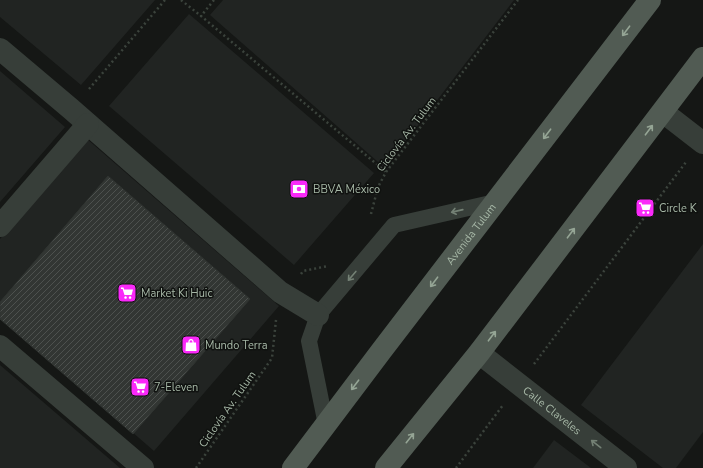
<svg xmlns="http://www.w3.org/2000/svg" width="703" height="468" viewBox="0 0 703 468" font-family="'Nunito Sans',sans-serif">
	<defs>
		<pattern id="building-hatch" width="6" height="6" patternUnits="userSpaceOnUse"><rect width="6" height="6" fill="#323633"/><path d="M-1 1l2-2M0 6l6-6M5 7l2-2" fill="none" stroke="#4d514e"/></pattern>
	</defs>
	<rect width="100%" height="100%" fill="#151715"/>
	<path fill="#212422" d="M0,0h155l-74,85 -81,-68z
		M223,0h291l-129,168 -175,-153z
		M189,14l185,159 -80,92 -185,-159z
		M0,71l65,56 -65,75z
		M87,139l192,167 -125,145 -154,-134v-78z
		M703,244v188l-27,36h-13l-82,-63z
		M0,365l120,103h-120z
		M554,440l37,28h-58z"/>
	<path fill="url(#building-hatch)" stroke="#2f3330" d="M108,176l142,123 -117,135 -133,-115v-17z"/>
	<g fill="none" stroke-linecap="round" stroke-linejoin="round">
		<path stroke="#3b433c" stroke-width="2.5" stroke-dasharray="2 3" stroke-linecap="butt" d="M181,0l20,16
			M214,0l-13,16 185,156
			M89,89l76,-89
			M371,214l7,-27 8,-15 132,-172
			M301,274l2,-3 25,-5
			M534,364l152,-202
			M196,468l76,-110 4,-38
			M456,468l47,-63"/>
		<path stroke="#373e39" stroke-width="16" d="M326,425l-17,-84 9,-26 76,-90 101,-23"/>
		<g stroke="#373e39" stroke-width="22">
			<path d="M0,49l71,60 209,183 38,23"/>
			<path d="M663,112l40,31"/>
			<path d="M0,226l88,-102"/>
			<path d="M0,346l143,122"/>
			<path id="s1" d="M479,353l147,115"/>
		</g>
		<g stroke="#515b53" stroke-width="22">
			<path id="s2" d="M293,468l89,-118 268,-350"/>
			<path d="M386,468l93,-115 224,-295"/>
		</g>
	</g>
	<defs><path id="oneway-shaft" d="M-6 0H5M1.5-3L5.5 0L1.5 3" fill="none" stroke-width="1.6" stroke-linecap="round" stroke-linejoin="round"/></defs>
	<g stroke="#95a595">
		<use href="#oneway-shaft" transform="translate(626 31) rotate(127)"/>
		<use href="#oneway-shaft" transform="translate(649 130) rotate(-53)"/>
		<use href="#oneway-shaft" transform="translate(547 134) rotate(127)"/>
		<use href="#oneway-shaft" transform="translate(571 233) rotate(-53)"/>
		<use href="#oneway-shaft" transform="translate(434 282) rotate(127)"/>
		<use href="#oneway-shaft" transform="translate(492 336) rotate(-53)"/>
		<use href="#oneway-shaft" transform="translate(355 385) rotate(127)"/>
		<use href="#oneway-shaft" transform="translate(410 438) rotate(-51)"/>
	</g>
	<g stroke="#748175">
		<use href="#oneway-shaft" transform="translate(457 211) rotate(167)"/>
		<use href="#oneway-shaft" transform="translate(352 276) rotate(130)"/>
		<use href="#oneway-shaft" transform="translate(596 444) rotate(-142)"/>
	</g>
	<defs>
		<g id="bank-square" transform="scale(1)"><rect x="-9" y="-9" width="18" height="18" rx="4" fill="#fa29f9" stroke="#101210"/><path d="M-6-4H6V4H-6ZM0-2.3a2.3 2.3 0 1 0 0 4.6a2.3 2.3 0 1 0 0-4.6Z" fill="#fff"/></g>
		<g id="supermarket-square" transform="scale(1)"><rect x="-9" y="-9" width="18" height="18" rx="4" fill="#fa29f9" stroke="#101210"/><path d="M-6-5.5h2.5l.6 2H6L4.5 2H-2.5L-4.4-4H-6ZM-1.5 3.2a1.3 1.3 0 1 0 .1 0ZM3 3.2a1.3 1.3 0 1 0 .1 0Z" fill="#fff"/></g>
		<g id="shop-square" transform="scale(1)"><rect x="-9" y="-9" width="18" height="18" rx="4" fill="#fa29f9" stroke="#101210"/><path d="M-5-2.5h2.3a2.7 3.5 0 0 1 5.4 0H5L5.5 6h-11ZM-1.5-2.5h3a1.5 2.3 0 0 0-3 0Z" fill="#fff"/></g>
	</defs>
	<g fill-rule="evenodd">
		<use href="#bank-square" x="299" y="189"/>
		<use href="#supermarket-square" x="645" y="208"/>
		<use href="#supermarket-square" x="127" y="293"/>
		<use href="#shop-square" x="191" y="345"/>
		<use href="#supermarket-square" x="140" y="387"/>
	</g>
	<g text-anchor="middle" stroke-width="3" stroke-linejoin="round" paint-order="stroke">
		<g font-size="11" fill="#a6b7a6" stroke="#101210">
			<text transform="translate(406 134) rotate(-53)" y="4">Ciclovía Av. Tulum</text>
			<text dy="4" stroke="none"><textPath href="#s2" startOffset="294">Avenida Tulum</textPath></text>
			<text transform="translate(227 409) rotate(-55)" y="4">Ciclovía Av. Tulum</text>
			<text dy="4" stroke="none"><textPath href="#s1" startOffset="93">Calle Claveles</textPath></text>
		</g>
		<g font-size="11" fill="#a6b7a6" stroke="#101210" text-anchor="start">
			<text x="313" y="193">BBVA México</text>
			<text x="659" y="212">Circle K</text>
			<text x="141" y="297">Market Ki Huic</text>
			<text x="205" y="349">Mundo Terra</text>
			<text x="154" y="391">7-Eleven</text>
		</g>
	</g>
</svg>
